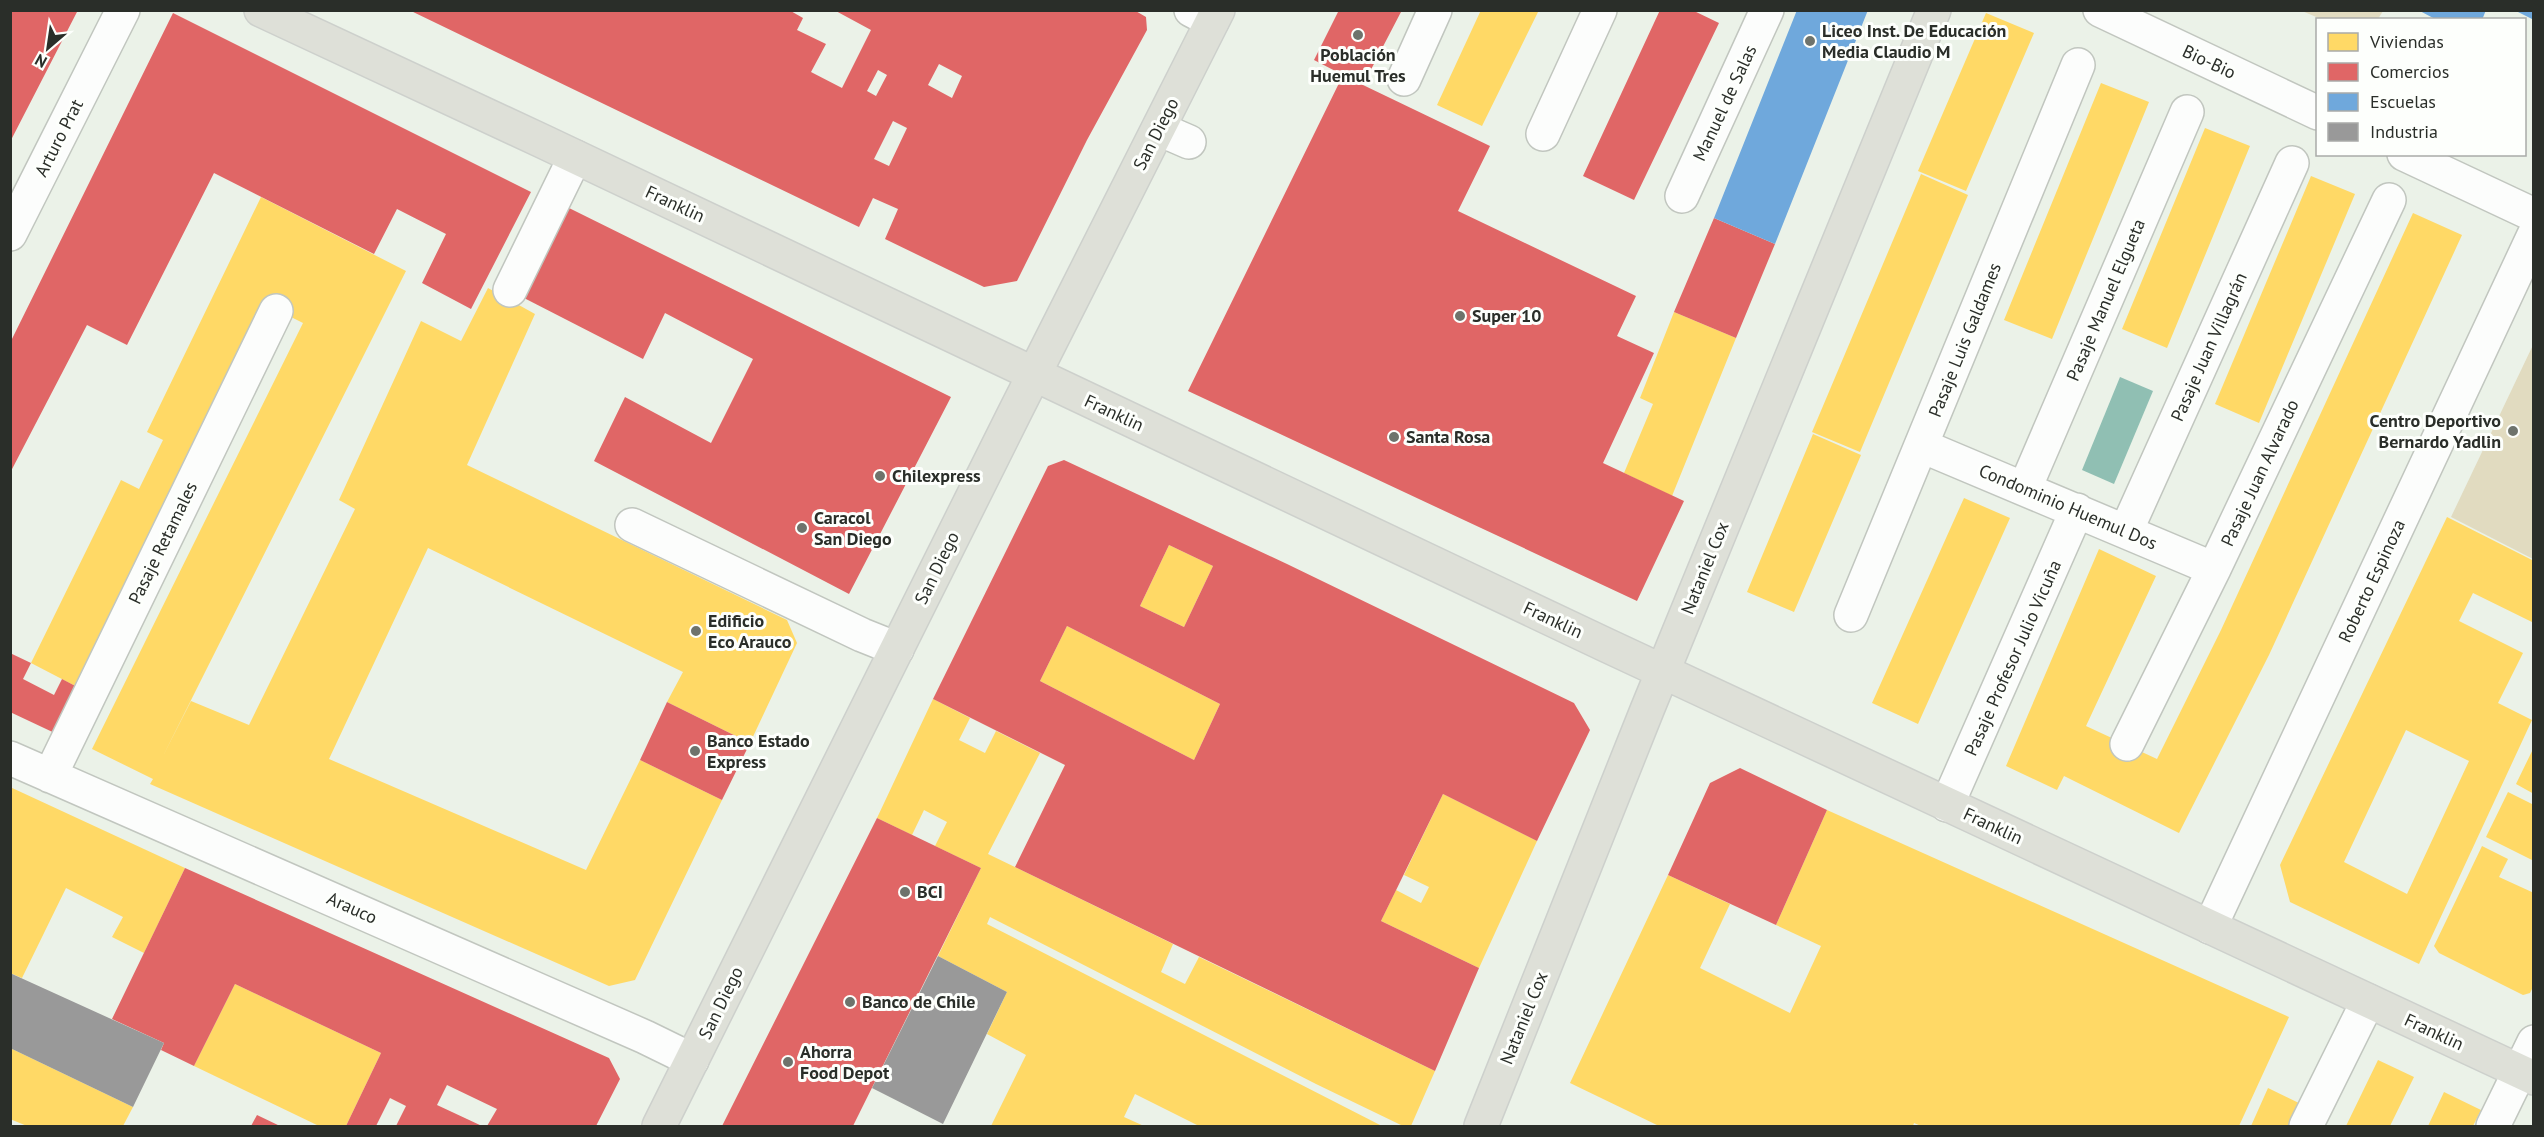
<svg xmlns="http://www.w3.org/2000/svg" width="2544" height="1137" viewBox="0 0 2544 1137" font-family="'PT Sans',sans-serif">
	<rect width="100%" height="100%" fill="#ebf2e8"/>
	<path fill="#e1dbc0" d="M2302,11l81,-1v1l-5,8h-57z
		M2533,345v214l-82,-42z"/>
	<path fill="#90bfb3" d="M2120,377l33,14 -39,93 -32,-14z"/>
	<path fill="#ffd966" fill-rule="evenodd" d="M1481,10h58l-57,116 -45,-21z
		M1986,13l48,20 -68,158 -48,-20z
		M2101,83l48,19 -97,237 -48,-19z
		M2205,128l45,18 -83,202 -45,-19z
		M1921,174l47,21 -108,257 -48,-20z
		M2311,176l44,18 -96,229 -44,-19z
		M261,197l145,74 -244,487 29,-57 58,24 106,-216 -16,-9 82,-179 40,20 27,-53 47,26 -68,151 320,155 10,23 -47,100 -83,-41 16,-30 -255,-124 -99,211 257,111 54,-110 82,40 -87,180 -26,6 -459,-202 3,-5 -61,-30 211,-426 -10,-5 -21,-10 -189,382 -52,-27 90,-183 18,9 24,-49 -16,-8z
		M2413,213l49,22 -193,420 -90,178 -115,-57 -7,14 -51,-24 93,-217 57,27 -70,150 71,33 64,-129z
		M1674,312l62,26 -64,158 -48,-23 29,-69 -13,-6z
		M1813,434l48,21 -67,157 -47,-20z
		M1964,498l46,20 -92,206 -46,-21z
		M2447,517l87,44v62l-61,-30 -14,28 64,32 -25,50 34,17 -113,244 -129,-62 -10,-37zM2406,730l63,31 -62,133 -63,-32z
		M1169,545l44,21 -29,61 -44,-21z
		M1067,626l153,78 -26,56 -154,-79z
		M933,699l37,19 -11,22 26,13 11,-22 44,22 -52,101 185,90 -12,28 24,12 14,-27 236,114 -24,55h-8l-87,-42 -326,-167 -3,7 395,202h-183l-64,-32 -11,23 20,9h-153l35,-71 -39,-21 20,-42 -69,-36 43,-88 -46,-22 12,-24 -23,-12 -12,25 -35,-17z
		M2534,747v47l-18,-10z
		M10,787l175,81 -41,85 -32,-16 11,-20 -57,-29 -44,90 -12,-5z
		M2508,792l26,13v56l-48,-24z
		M1443,794l94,47 -58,127 -98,-47 15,-31 25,13 8,-16 -25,-12z
		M1827,810l462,207 -50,109h-318l-7,-3 -1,3h-254l-89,-43 98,-208 62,29 -30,64 90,45 31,-67 -45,-21z
		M2482,846l26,13 -9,18 35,16v92l-4,8 -7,2 -84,-42 -5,-7z
		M235,984l146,69 -35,73h-27l-125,-60z
		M10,1048l123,59 -10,19h-96l-17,-7z
		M2378,1060l36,17 -24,49h-44z
		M2268,1088l35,17 -10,21h-42z
		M2444,1092l37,18 -8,16h-45z"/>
	<path fill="#e06666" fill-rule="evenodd" d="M10,10h68l-68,132z
		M409,10h380l14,8 -6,12 29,14 -15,28 31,16 29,-58 -37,-20h300l12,7 1,13 -60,110 -70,141 -33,6 -99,-48 13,-30 -25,-11 -14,29zM939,64l23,12 -10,22 -24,-13zM878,70l9,5 -11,21 -9,-5zM893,121l14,7 -18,38 -15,-7z
		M1339,10h63l-39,75 127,61 -32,65 178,85 -19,40 37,17 -51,110 81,38 -47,100 -449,-210 155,-316 -29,-15z
		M1660,10h32l27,13 -85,177 -51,-24z
		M173,13l358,179 -60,117 -49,-26 24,-49 -49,-25 -23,45 -160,-81 -87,172 -40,-20 -77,148v-130z
		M569,208l382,189 -102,197 -255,-133 31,-64 86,46 42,-84 -88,-46 -22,46 -119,-61z
		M1714,218l61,26 -39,94 -62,-26z
		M1064,460l223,104 287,139 16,27 -53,111 -94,-47 -62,127 98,47 -44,103 -420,-204 50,-102 -132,-66 115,-233zM1169,545l44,21 -29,61 -44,-21zM1067,626l153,78 -26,56 -154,-79z
		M10,653l21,10 -8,16 31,16 8,-16 21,11 -22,46 -51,-24z
		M667,702l83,41 -28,57 -82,-40z
		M1740,768l87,42 -51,115 -108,-50 42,-92z
		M877,818l104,50 -128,258h-131z
		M185,868l424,190 11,21 -24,47h-109l10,-17 -50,-24 -10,20 45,21h-86l10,-20 -16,-8 -14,28h-30l35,-73 -146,-69 -41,82 -33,-16 3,-7 -52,-24z
		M257,1115l23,11h-29z"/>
	<path fill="#6fa8dc" d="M1797,10h71l-93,234 -61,-26z
		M2418,10h68l-4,10h-45z
		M2514,10h20v10z"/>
	<path fill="#999" d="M938,956l69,36 -64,132 -71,-36z
		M10,973l154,70 -31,64 -123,-59z"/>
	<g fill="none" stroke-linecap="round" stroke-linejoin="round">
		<g stroke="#c1c6bf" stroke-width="36">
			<path id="minor" d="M1191,10l21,11
				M2100,10l218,103
				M1404,79l31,-69
				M1159,129l30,13
				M1543,134l57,-124
				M2404,154l130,61
				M1682,196l85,-186
				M10,234l113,-224
				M510,290l65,-133
				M1922,446l292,123
				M2025,488l162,-376
				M632,525l230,110 35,14
				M2126,531l166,-368
				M1851,615l227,-550
				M2127,744l87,-175 175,-369
				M10,758l635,279 47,23
				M50,776l226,-465
				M1947,805l130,-295
				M2210,927l324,-692
				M2306,1126l62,-125
				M2493,1126l41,-84"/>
		</g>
		<g stroke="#cdd0cc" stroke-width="36">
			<path id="major" d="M261,10l281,131 1064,504 928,433
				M659,1126l356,-714 203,-402
				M1481,1126l166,-416 287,-700"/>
		</g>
		<use href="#minor" stroke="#fcfdfc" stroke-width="33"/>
		<use href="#major" stroke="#dee0d8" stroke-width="33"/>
	</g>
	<g fill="#6e736c" stroke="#fdfffc" stroke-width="2">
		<circle cx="1358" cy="35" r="6"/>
		<circle cx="1810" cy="41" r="6"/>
		<circle cx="1460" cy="316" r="6"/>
		<circle cx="2513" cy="431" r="6"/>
		<circle cx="1394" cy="437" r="6"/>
		<circle cx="880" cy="476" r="6"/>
		<circle cx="802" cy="528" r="6"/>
		<circle cx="696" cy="631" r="6"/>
		<circle cx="695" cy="751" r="6"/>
		<circle cx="905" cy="892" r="6"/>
		<circle cx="850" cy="1002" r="6"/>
		<circle cx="788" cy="1062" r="6"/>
	</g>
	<g text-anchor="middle" stroke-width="6" stroke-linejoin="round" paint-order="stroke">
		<g font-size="18" font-weight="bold" fill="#2a2e29" stroke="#fdfffc" text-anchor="start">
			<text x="1822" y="37">Liceo Inst. De Educación<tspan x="1822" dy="21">Media Claudio M</tspan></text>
			<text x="1358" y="61" text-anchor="middle">Población<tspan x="1358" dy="21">Huemul Tres</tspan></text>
			<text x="1472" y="322">Super 10</text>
			<text x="2501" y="427" text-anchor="end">Centro Deportivo<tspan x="2501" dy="21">Bernardo Yadlin</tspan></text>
			<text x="1406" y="443">Santa Rosa</text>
			<text x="892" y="482">Chilexpress</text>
			<text x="814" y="524">Caracol<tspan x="814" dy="21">San Diego</tspan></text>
			<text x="708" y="627">Edificio<tspan x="708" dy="21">Eco Arauco</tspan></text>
			<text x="707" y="747">Banco Estado<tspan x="707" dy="21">Express</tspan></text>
			<text x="917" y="898">BCI</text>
			<text x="862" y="1008">Banco de Chile</text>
			<text x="800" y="1058">Ahorra<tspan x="800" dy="21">Food Depot</tspan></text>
		</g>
		<g font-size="18" fill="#2a2e29" stroke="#fdfffc">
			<text transform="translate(2209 62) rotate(25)" y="6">Bio-Bio</text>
			<text transform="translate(1725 103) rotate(-65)" y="6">Manuel de Salas</text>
			<text transform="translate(1156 134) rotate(-63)" y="6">San Diego</text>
			<text transform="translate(59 138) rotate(-63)" y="6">Arturo Prat</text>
			<text transform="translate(675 204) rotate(25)" y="6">Franklin</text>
			<text transform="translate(2106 300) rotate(-67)" y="6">Pasaje Manuel Elgueta</text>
			<text transform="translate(1965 340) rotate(-68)" y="6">Pasaje Luis Galdames</text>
			<text transform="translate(2209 347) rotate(-66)" y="6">Pasaje Juan Villagrán</text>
			<text transform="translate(1114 413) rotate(25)" y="6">Franklin</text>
			<text transform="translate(2260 473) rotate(-65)" y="6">Pasaje Juan Alvarado</text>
			<text transform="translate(2068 507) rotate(23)" y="6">Condominio Huemul Dos</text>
			<text transform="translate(163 543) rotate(-64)" y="6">Pasaje Retamales</text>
			<text transform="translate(937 568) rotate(-64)" y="6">San Diego</text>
			<text transform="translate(1705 568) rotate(-68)" y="6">Nataniel Cox</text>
			<text transform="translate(2372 581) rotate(-65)" y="6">Roberto Espinoza</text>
			<text transform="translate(1553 620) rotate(25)" y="6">Franklin</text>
			<text transform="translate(2013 658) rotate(-66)" y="6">Pasaje Profesor Julio Vicuña</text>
			<text transform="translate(1993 826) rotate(25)" y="6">Franklin</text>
			<text transform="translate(352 908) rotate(24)" y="6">Arauco</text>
			<text transform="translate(721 1003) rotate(-64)" y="6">San Diego</text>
			<text transform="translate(1524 1018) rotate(-68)" y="6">Nataniel Cox</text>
			<text transform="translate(2434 1032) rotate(25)" y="6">Franklin</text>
		</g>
	</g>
	<rect width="2544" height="1137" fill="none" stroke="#2a2e29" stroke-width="24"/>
	<rect x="2316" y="18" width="210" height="138" fill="#fdfffc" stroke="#a9aba8" stroke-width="1.5"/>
	<rect x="2328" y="33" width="30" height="18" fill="#ffd966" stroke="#a9aba8" stroke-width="1.5"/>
	<text x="2370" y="48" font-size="18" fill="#2a2e29">Viviendas</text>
	<rect x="2328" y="63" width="30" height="18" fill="#e06666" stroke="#a9aba8" stroke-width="1.5"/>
	<text x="2370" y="78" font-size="18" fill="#2a2e29">Comercios</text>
	<rect x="2328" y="93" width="30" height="18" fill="#6fa8dc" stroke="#a9aba8" stroke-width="1.5"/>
	<text x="2370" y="108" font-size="18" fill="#2a2e29">Escuelas</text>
	<rect x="2328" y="123" width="30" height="18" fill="#999999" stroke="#a9aba8" stroke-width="1.5"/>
	<text x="2370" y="138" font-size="18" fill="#2a2e29">Industria</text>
	<g transform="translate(48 48) rotate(209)" stroke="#fdfffc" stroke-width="4.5" paint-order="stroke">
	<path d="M0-4.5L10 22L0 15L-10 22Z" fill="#2a2e29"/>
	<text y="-9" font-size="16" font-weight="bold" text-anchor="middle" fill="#2a2e29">N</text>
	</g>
</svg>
